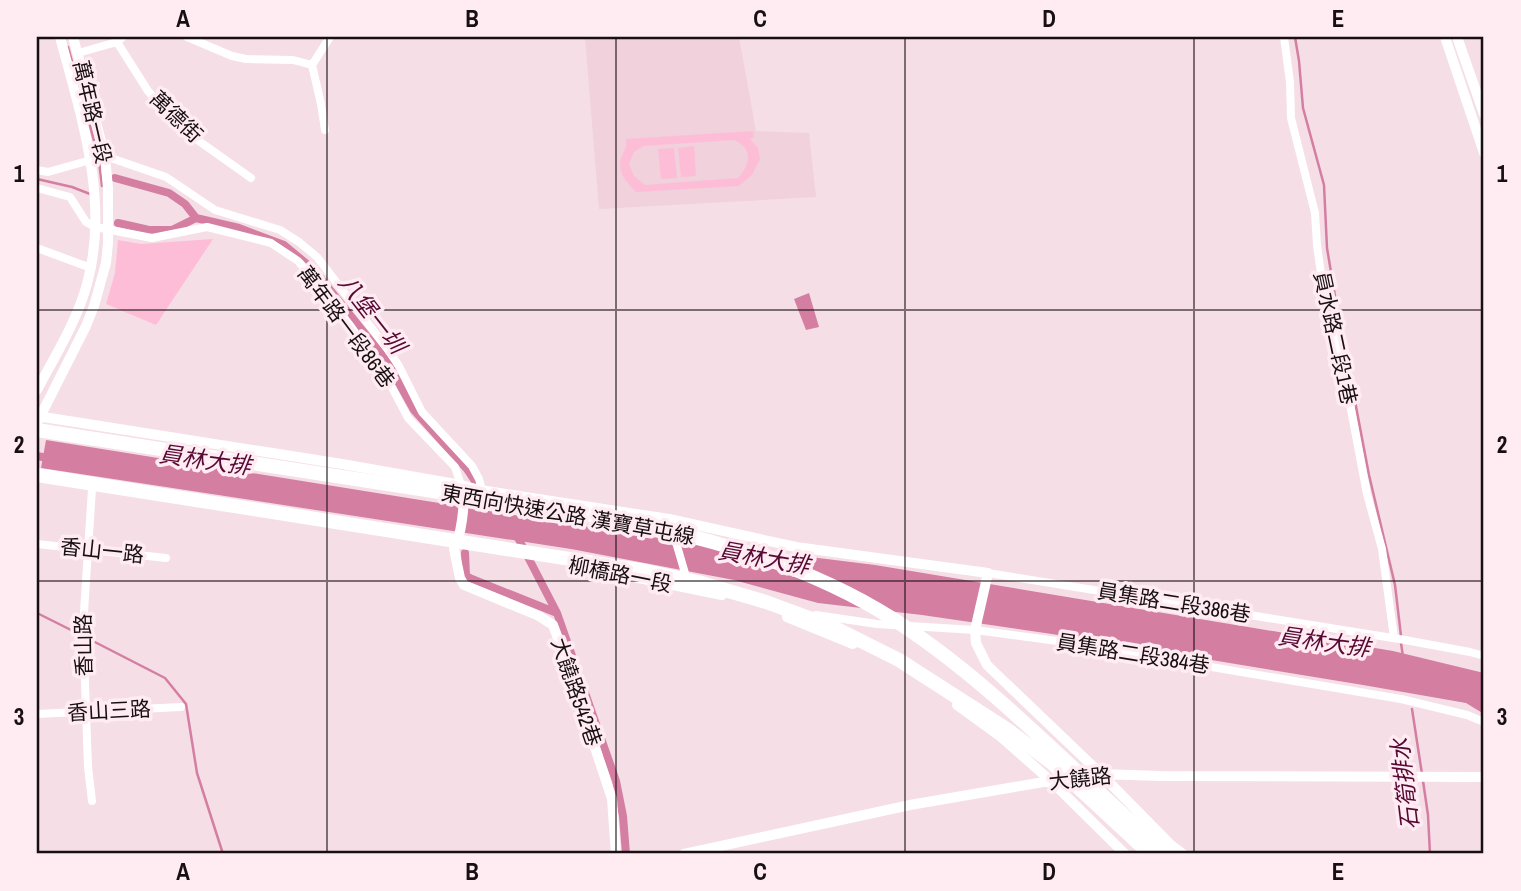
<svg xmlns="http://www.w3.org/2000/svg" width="1521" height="891" viewBox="0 0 1521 891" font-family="'Archivo Narrow','Noto Sans TC',sans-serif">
	<rect width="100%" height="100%" fill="#f5dee6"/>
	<path fill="#f0d1dc" d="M585,37h154l17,94 53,2 7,64 -217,12z"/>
	<path fill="#febdd6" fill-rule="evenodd" d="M753,131l1,6 -4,2 8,9 2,11 -8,16 -13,11 -103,6c-10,-10 -20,-21 -14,-36 3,-7 5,-9 4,-17zM734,140c20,9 16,24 4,38l-93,7 -11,-9 -5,-12 5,-12 9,-6z
		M694,146l2,30 -15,1 -3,-29z
		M674,148l3,30 -16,1 -3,-30z
		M213,239l-57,86 -50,-21 9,-31 3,-33 23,4z"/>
	<path fill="#d47ea2" d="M809,293l10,34 -13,3 -12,-31z
		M46,440l605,97 224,28 518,86 91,22v41l-18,-11 -103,-18 -291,-48 -150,-22 -104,-12 -84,-23 -163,-31 -530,-81z"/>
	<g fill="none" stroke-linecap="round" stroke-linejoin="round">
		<path stroke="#d47ea2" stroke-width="2.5" d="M1295,37l4,24 4,47 21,77 3,63 8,48 34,179 26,110 6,51
			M68,47l30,108
			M99,161l3,25
			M37,179l35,8 18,7
			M37,613l44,22
			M87,638l78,40 21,26 11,69 26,81
			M1401,643l2,14
			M1412,709l10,65
			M1423,781l5,34 2,39"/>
		<path stroke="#d47ea2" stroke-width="8" d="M115,178l54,15 16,11 11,14 43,10 45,17 30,25 72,90 28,50 53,59 8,12 -2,7
			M118,223l31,7h23l24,-12
			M37,456l16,3
			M515,532l42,81
			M465,553l1,23 6,3 85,34 59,168 7,35 3,38"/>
		<path stroke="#fff" stroke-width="8" d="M187,37l45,19 14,3 47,1 19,5
			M1284,37l6,45 1,36 24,95 2,32 4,29 20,83 26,137 15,55 12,89
			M117,42l31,49 34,38 69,49
			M78,53l39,-11 6,-5
			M312,65l9,39 4,26
			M312,65l18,-28
			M37,170l11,2 57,-16 61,21 49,33 65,20 19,12 18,15 69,90 13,19 23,46 50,54 7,13 3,11
			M37,188l33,9 16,25 9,5 57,11 55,-11 64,16 27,18 18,20 36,47 35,50 21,40 47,49 6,18
			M37,248l54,20
			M673,532l14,48
			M37,544l129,14
			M988,573l417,67 65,12 14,4
			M816,615l61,9 98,6 82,11 344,58 66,16 17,7
			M37,714l144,-7
			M92,801l-4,-34 -5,-140 9,-138"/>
		<path stroke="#fff" stroke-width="10" d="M1445,37l39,116
			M1457,37l27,77
			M37,390c18,-34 40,-69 50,-106 23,-83 -6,-168 -27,-247
			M37,416l305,48 119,21 19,5 189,29 127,28 192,26 -13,57 1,13 11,22 114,109 70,71 12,9
			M38,421l48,-95 8,-20 12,-43 2,-20v-55l-3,-32 -32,-119
			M463,491c2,14 -2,46 -9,58l6,29 4,7 75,31 14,9 16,43 43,131 4,55
			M604,571l118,24
			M787,617l66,27
			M957,705l44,32 50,44 74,73
			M1099,774l62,2 323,1
			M684,854l226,-49 145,-25"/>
		<path stroke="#fff" stroke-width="14" d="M37,430c132,21 264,41 396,61 157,24 322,41 460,128 103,66 183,157 275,235
			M37,475l609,96 52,11 68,20 65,24 68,34 109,70 45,34 97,90"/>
	</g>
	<path fill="none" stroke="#170f12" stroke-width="2" stroke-opacity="0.55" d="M327,37v817M616,37v817M905,37v817M1194,37v817M37,310h1447M37,581h1447"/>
	<g text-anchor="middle" stroke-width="7" stroke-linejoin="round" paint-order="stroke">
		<g font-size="21" fill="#170f12" stroke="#ffecf3">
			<text transform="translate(92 112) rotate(77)" y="7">萬年路一段</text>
			<text transform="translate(176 117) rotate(44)" y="7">萬德街</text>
			<text transform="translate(346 327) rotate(53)" y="7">萬年路一段86巷</text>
			<text transform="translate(1335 338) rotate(78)" y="7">員水路二段1巷</text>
			<text transform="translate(568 515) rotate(10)" y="7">東西向快速公路 漢寶草屯線</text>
			<text transform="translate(102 551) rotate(6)" y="7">香山一路</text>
			<text transform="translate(620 575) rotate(11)" y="7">柳橋路一段</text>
			<text transform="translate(1174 603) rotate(9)" y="7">員集路二段386巷</text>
			<text transform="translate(84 645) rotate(-91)" y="7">香山路</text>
			<text transform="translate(1133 654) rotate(9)" y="7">員集路二段384巷</text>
			<text transform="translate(576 692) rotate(71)" y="7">大饒路542巷</text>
			<text transform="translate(109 711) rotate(-3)" y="7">香山三路</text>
			<text transform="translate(1080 779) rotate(-6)" y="7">大饒路</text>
		</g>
		<g font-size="23" font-style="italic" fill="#570934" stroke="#ffecf3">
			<text transform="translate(372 314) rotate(52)" y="8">八堡一圳</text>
			<text transform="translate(205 460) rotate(8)" y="8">員林大排</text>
			<text transform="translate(764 558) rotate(10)" y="8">員林大排</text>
			<text transform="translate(1324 642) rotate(8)" y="8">員林大排</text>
			<text transform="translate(1405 784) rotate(-97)" y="8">石筍排水</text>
		</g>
	</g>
	<rect width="1521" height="891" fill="none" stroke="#ffecf3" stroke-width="77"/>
	<rect x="38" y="38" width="1444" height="814" fill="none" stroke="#170f12" stroke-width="2.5"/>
	<g font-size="23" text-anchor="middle" font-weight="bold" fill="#170f12">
		<text x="183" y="27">A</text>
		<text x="472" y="27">B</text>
		<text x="760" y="27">C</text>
		<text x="1049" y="27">D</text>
		<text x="1338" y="27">E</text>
		<text x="19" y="182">1</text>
		<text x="1502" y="182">1</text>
		<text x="19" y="453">2</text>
		<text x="1502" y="453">2</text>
		<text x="19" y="725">3</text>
		<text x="1502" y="725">3</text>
		<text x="183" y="880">A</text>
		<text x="472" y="880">B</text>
		<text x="760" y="880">C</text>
		<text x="1049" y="880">D</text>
		<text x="1338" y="880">E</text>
	</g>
</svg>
